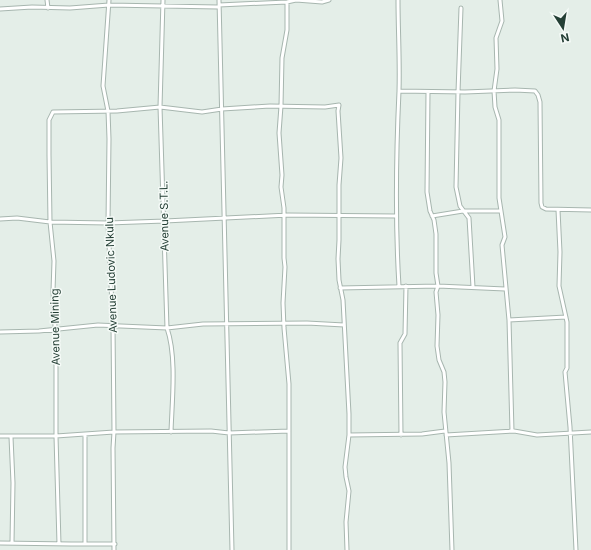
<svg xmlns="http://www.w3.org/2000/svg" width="591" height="550" viewBox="0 0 591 550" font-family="Inter,sans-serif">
	<rect width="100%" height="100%" fill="#e4eee8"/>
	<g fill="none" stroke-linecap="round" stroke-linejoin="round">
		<g stroke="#a7b6af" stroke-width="5">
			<path id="street" d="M47,0l1,8
				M109,0l-6,86 5,25 1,28 -1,84 5,103 1,106 -1,16 1,102
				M163,0l-3,107 7,221c10,29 5,73 4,104
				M219,0l13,550
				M398,0c0,30 2,61 1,91 -3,65 -4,130 0,195
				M500,0l2,21 -6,17 1,31 -3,22 1,16 4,13v78l6,39 -3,8 7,75 3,111
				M287,2v28l-5,28 -1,48 -2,27 3,42 -1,12 3,21v50l1,9 -2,36 1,25 5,56v166
				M219,5l68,-3 9,-2 26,2 7,-2
				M461,8l-3,84 -2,95 4,19 9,12 4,69
				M0,9l32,-2 38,1 39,-3 109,2
				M399,91l66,1 50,-2 20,1 3,4 2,7 1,101 1,4 4,2 45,1
				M428,92l-1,100 3,19 4,9 2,14v39l2,13 -2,6 2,23 -1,31 2,14 5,12 1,10 -1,30 5,51 3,87
				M558,210l2,42 -1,34 8,36v46l-2,4 5,55 6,123
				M432,216l31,-5h38
				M0,219l17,-1 33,4 58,1 57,-2 123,-6 108,1
				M340,288l98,-2 67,3
				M509,320l57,-3
				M0,332l39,-1 59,-6 69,3 36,-4 104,-1 37,2
				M85,434v110
				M349,435l73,-1 23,-3
				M401,435l-1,-92 5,-9 1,-48
				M446,435l68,-4 23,4 54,-3
				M0,436h56l58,-4 97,-1 18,2 60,-2
				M11,437l2,46 -1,60
				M0,543l71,1h44
				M59,544l-3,-108v-92l-3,-53 1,-30 -4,-39 -1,-67v-35l4,-8 64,-1 43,-4 42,5 20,-3 48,-3 55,1 14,-2 -1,6 3,47 -2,27v55l-1,19 1,21 4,20 6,114v21l-4,32 1,10 3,14 -3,31 1,28"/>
		</g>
		<use href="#street" stroke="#fff" stroke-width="3"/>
	</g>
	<g text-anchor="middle" stroke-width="3" stroke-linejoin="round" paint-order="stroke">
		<g font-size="11" fill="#243f35" stroke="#f5faf7">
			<text transform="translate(164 216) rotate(-91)" y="4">Avenue S.T.L.</text>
			<text transform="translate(111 275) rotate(-92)" y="4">Avenue Ludovic Nkulu</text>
			<text transform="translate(55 327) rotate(-91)" y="4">Avenue Mining</text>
		</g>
	</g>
	<g transform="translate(563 28) rotate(168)" stroke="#f5faf7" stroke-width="3" paint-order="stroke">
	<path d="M0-3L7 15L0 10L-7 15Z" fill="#243f35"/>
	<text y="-6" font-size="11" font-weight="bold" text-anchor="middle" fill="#243f35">N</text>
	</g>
</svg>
